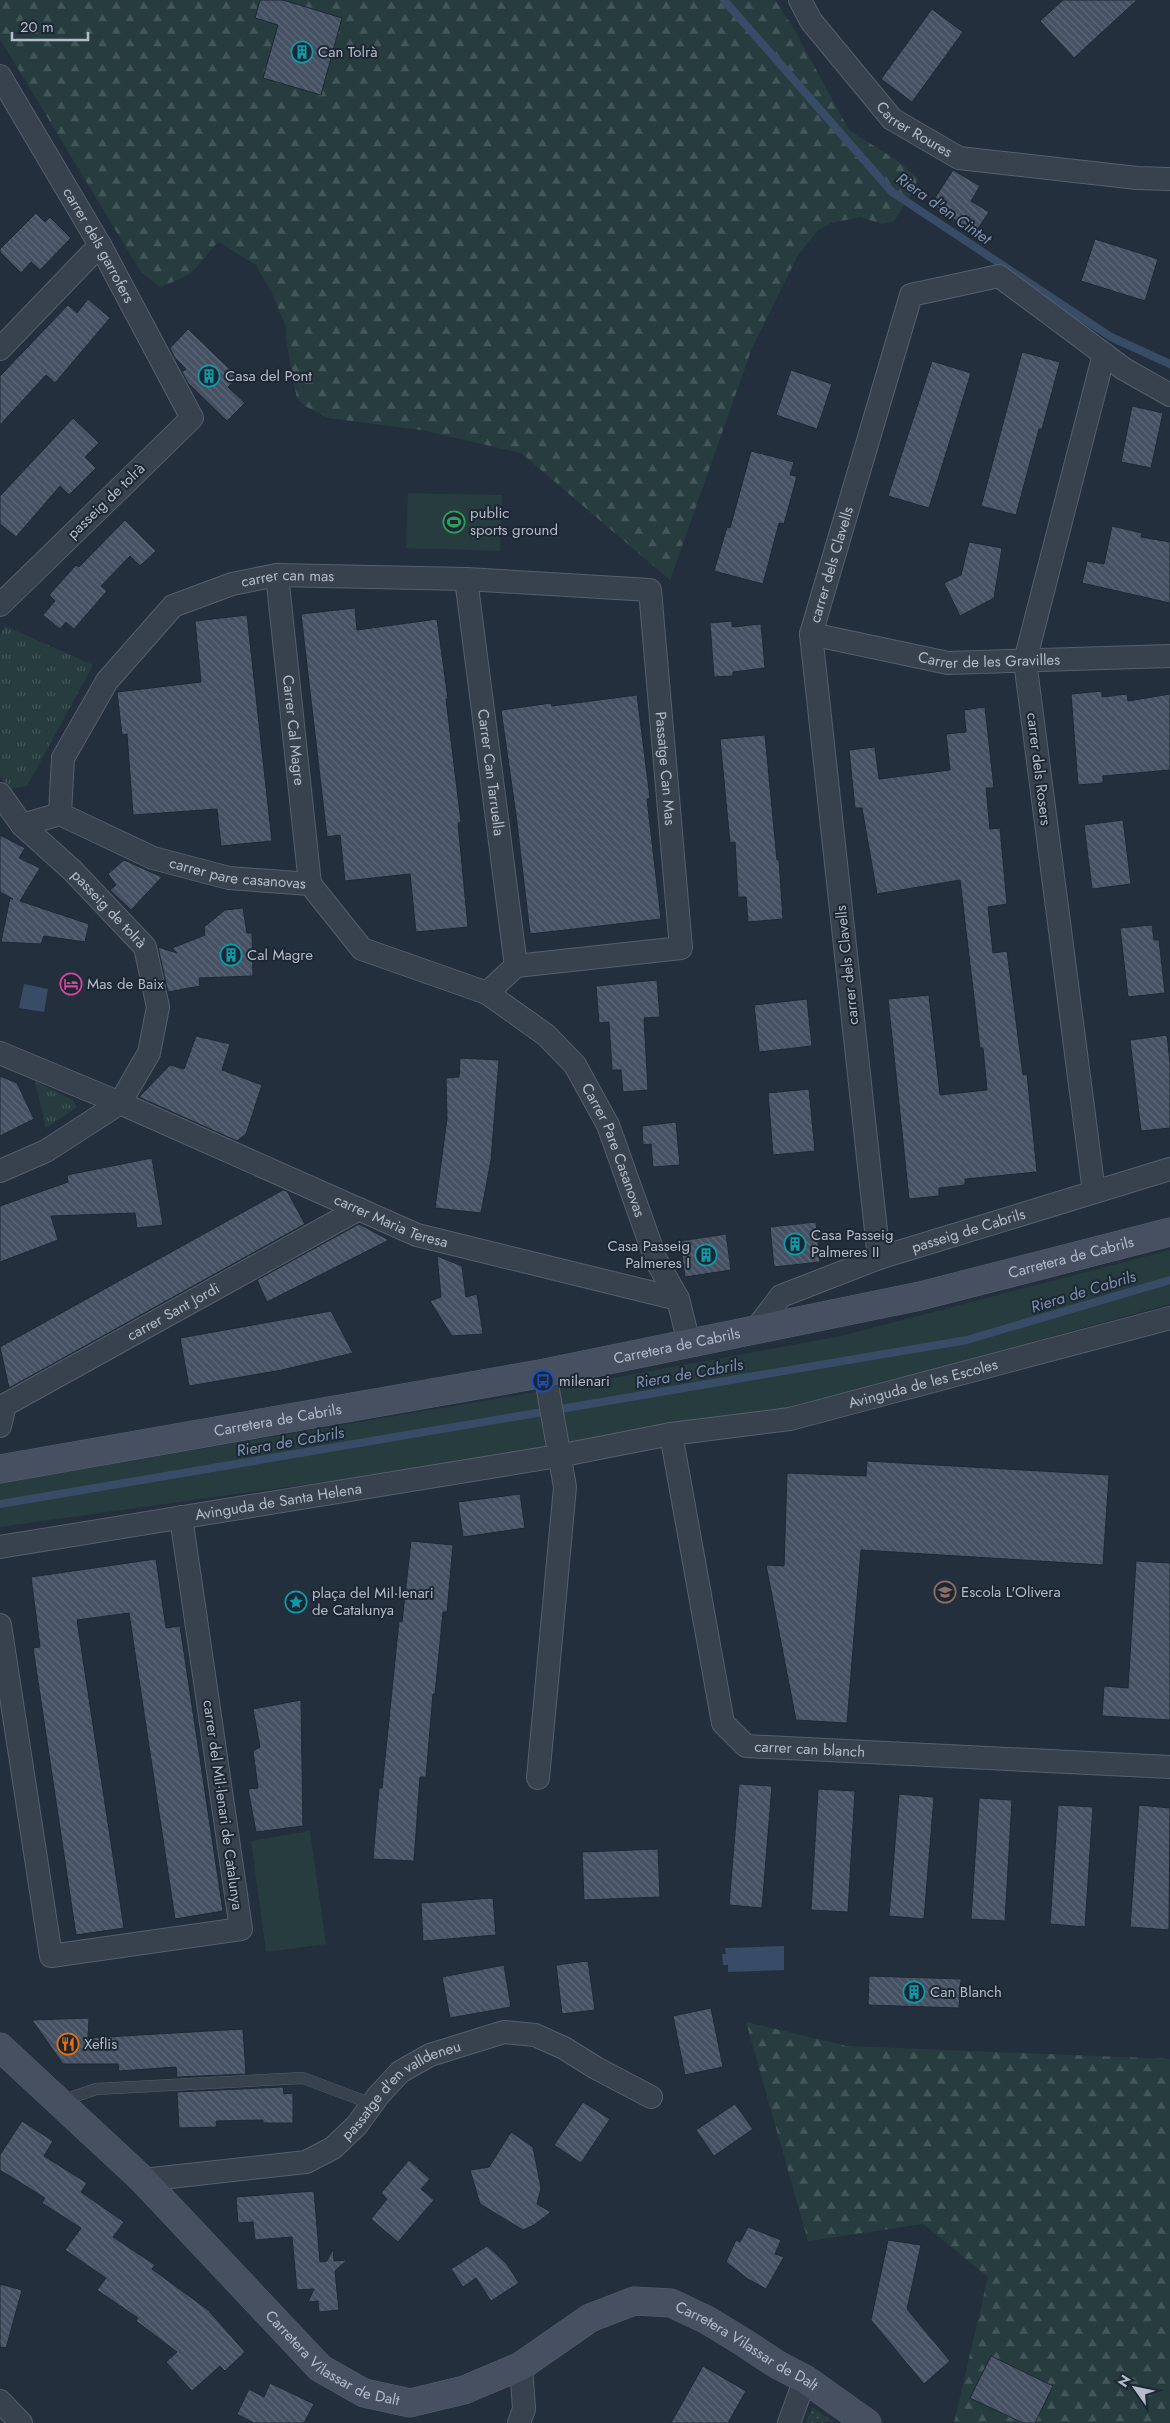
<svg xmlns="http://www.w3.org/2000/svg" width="1170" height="2423" viewBox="0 0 1170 2423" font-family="Jost,sans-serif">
	<defs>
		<pattern id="forest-firs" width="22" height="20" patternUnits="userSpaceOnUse" patternTransform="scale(1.25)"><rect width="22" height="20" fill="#263c3f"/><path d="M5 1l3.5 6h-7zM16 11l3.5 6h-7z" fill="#435659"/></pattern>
		<pattern id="park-tufts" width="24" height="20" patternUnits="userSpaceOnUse" patternTransform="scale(1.25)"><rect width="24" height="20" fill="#263c3f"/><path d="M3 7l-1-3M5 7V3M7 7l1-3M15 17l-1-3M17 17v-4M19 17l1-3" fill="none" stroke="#435659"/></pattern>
		<pattern id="garden-dots" width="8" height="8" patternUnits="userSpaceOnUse" patternTransform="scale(1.25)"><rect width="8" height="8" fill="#263c3f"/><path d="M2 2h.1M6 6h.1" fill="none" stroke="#435659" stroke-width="1.8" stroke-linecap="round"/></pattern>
		<pattern id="building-back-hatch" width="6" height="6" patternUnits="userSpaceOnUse" patternTransform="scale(1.25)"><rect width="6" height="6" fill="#455162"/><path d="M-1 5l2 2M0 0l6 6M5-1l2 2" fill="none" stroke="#5d6877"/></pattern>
	</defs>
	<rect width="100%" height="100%" fill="#242f3e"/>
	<path fill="#263c3f" d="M408,493l94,2 -2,56 -94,-3z
		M1170,1250v54l-390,107 -213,37 -567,79v-44l525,-89 316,-58z
		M310,1831l16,113 -60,8 -15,-111z"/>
	<path fill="url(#forest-firs)" d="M0,0h775l19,29 55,101 49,31 20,18 -5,12 -19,30 -12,3 -22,-7 -29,6 -13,7 -20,25 -46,93 -82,232 -149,-127 -100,-23 -93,-12 -23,-12 -8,-7 -11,-60v-12l-15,-36 -15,-26 -37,-23c-11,8 -16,20 -27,30 -9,7 -21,10 -32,15l-19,-15 -141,-233z
		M746,2022l101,24 323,13v364h-216l34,-146 -65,-53 -115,17z"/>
	<path fill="url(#park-tufts)" d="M5,626l88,39 -66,121 -18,3 -9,-13v-141z
		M35,1081l38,19 4,7 -31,21z"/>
	<path fill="url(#garden-dots)" d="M812,2407l22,15 -28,1z"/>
	<path fill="#394c67" d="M24,984l24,5 -4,23 -25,-4z
		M784,1946v24l-56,2v-7h-5l-1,-11h4l-1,-6z"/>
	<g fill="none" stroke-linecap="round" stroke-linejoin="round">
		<path stroke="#394c67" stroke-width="8" d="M724,0l168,192 219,145 59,27
			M0,1504l967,-164 203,-60"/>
	</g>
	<path fill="url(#building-back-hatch)" stroke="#1f2835" d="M260,0h23l59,18 -21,77 -58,-17 15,-53 -23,-7z
		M1063,0h74l-63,58 -34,-37z
		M932,9l31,23 -51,70 -31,-23z
		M953,170l27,16 -9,15 18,11 -14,21 -44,-29z
		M36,213l9,9 5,-5 21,21 -31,32 -9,-8 -10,11 -21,-21v-3z
		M1095,239l63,20 -13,42 -64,-20z
		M88,299l22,19 -55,65 -9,-8 -46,50v-49l68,-71 9,8z
		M188,329l50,48 -10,10 17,16 -18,18 -39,-38 -6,-11 4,-3 -11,-11 -5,-10z
		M1022,352l38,10 -18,67h-3l-23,86 -35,-9z
		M932,361l39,12 -42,135 -41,-12z
		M791,370l41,14 -15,45 -41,-14z
		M1132,406l31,7 -12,55 -30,-6z
		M73,418l26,25 -14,14 11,11 -27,27 -9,-9 -44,51 -16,-13v-28z
		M751,451l43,11 -4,13 7,1 -13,48 -5,-1 -16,61 -49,-13 13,-44 3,1z
		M125,520l31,31 -16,15 -10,-10 -29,30 6,5 -33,38 -8,-7 -6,7 -17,-14 12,-14 -6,-6 27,-30 3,2z
		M1112,526l30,7 -1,4 29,5v61l-88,-20 5,-22 17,3z
		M969,542l33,6 -8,50 -34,18 -16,-33 17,-8z
		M355,608l2,22 80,-11 11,80h-2l15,123 -3,1 10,104 -52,5 -6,-58 -65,7 -5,-46 -13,2 -26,-223z
		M247,615l25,226 -51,5 -4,-37 -84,6 -6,-81 -5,1 -5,-43 84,-10 -6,-61z
		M732,621v6l29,-3 4,44 -32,4v4l-19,1 -4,-54z
		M1102,691v6l25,-3 1,7 42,-7v76l-67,6v7l-25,2 -7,-91z
		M637,695l13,103 -3,1 14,120 -131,15 -14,-119 -15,-105 50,-7 1,3z
		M985,707l9,81h-8l4,41 10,-1 7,76 -19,3 5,46 14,-2 16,124 4,-1 10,98 -72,7v6l-26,3v8l-30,3 -21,-200 41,-4 11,100 47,-5 -4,-42h-3l-20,-168 -83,14 -15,-86h-7l-6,-58 26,-3 4,32 71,-9 -4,-36 20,-2 -2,-22z
		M765,735l12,125h2l4,59 -35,3 -2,-25h-8l-3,-55 -5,1 -10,-104z
		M1123,820l8,64 -39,5 -8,-64z
		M0,835l25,13 -6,10 21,10 -20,33 69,23 -4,18 -41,-6 -3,8 -40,-2 9,-44 3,1 -13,-7z
		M124,860l38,17 -31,33 -21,-20 6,-5 -8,-11z
		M243,908l4,25h5l1,43 -54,2 1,8 -32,6 -10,-45 19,6 -5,-5 33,-13 -1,-8 21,-17z
		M1152,925l2,15h5l6,53 -37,4 -8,-69z
		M657,980l3,37 -16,1 4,72 -25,2 -2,-22h-9l-3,-48 -10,1 -3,-37z
		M807,999l5,47 -53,6 -5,-47z
		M1167,1035l3,28v65l-29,3 -11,-91z
		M196,1036l34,8 -8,26 40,15 -16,49 -9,7 -98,-44 31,-32 14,4z
		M460,1058l39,2 -8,100 -10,53 -46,-5 12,-89 -1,-41 13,-1z
		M0,1076l17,7 17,36 -34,17z
		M809,1089l6,62 -42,4 -5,-62z
		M676,1122l4,43 -27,2 -2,-23 -8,1 -1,-19z
		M152,1158l11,67 -26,3 -2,-15 -84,3 7,24 -58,22v-56l68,-24 -1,-7z
		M283,1190l4,1 18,33 -296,164 -9,-41z
		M816,1222l4,40 -46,5 -4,-40z
		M359,1224l30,16 -122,62 -10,-22z
		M726,1234l5,36 -46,7 -5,-36z
		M437,1256l25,10 4,31 11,-3 6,40 -31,2 -22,-35 11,-4z
		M331,1311l22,42 -71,17 -93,16 -9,-48z
		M867,1461l242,14 -6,90 -242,-15 -14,173 -51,-3 -30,-155 18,1 3,-93 79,3z
		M520,1494l5,34 -62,9 -5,-35z
		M411,1541l42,4 -6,67h-4l-8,82h-2l-7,83h-6l-6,84 -41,-2 6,-71h3l17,-167 3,1z
		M156,1559l10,69 14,-2 43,285 -48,8 -46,-306 -52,7 47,308 -48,7 -43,-287 7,-1 -9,-70z
		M1136,1561l34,2v157l-68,-4 2,-30 24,2z
		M301,1700l2,126 -47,6 -8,-43 10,-1 -5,-37 7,-4 -7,-38z
		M739,1784l33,2 -10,122 -33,-3z
		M818,1789l37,2 -7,121 -37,-2z
		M899,1794l35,3 -10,122 -35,-3z
		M979,1798l33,2 -7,121 -34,-2z
		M1058,1805l35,2 -8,120 -35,-3z
		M1139,1805l31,3 -1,122 -39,-3z
		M658,1849l2,48 -76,3 -2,-48z
		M493,1898l3,37 -73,6 -2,-38z
		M588,1961l7,49 -33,4 -6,-49z
		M504,1965l7,42 -61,11 -8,-41z
		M869,1976l92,3 -2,29 -91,-3z
		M711,2008l12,59 -38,8 -12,-59z
		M89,2018l-1,20 155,-9 3,45 -69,3 -1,-10 -57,4 -1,-7h-55l-31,-44z
		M283,2087l1,7 9,-1v30h-30v-3l-47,1 1,6 -38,1 -2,-36z
		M583,2102l27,17 -29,44 -27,-18z
		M735,2104l18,25 -39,27 -18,-26z
		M22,2121l31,20 -9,15 43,27 -6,9 43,30 -11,15 42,28 -3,4 56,41 37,42 -20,19 -5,-5 -28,25 -26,-29 11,-10 -41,-31 2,-3 -41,-28 9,-12 -41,-28 16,-22 -39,-25 3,-5 -45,-28v-15z
		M511,2132l22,15 8,41 -4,16 14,8 -17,13 -11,5 -43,-26 -10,-34 19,-3z
		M409,2160l21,19 -9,10 13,11 -36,42 -27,-23 16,-20 -6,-6z
		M314,2191l6,71 7,-1 6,-12 1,12 13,-1 -12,11 4,39 -20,2 -1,-11 -10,1 6,-13 -17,1 -5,-53 -37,3 -2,-18 -15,1 -2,-26z
		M748,2227l33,13 -6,14 9,3 -18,32 -18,-10 -22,-17 10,-22 4,2z
		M888,2240l33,5 -14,64 43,52 -26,23 -53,-64z
		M487,2246l19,17 13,20 -28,18 -15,-23 -13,9 -12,-18z
		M0,2284l22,6 -16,58 -6,-1z
		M991,2356l62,30 -18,37h-12l-53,-25z
		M703,2366l43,25 -18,32h-57z
		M270,2383l44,21 -10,19h-50l-17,-9 12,-25 15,8z"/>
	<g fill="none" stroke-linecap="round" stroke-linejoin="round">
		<g stroke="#565f6c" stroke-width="12">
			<path id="lane" d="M61,2101l35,-12 207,-11 69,26"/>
		</g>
		<g stroke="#565f6c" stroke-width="24">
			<g id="street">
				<path id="s1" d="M800,0l11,21 81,98 67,39 178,20 33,1"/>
				<path id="s2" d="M0,76l100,169 92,173 -192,187"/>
				<path d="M0,349l100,-104"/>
				<path id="s3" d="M277,575l33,309"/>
				<path id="s4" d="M466,579l50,387"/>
				<path id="s5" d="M811,634l137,29 222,-7"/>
				<path id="s6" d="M0,794l22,31 51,46 72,76 13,60 -9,46 -29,50 -74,48 -46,20"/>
				<path id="s7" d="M60,814l3,-56 44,-77 66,-75 59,-22 45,-9 189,4 184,11 31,358 -165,18 -29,27"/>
				<path id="s8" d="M22,825l38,-11 93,44 76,20 81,6 52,65 125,44 59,42 29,30 33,60 48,135 22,39 11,44"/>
				<path id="s9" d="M0,1053l120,50 297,132 261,64"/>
				<path d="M1094,1192l-69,-531 79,-307"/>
				<path id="s10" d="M879,1258l-68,-624 100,-339 88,-19 125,93 46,26"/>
				<path id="s11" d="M756,1329l25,-33 98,-38 291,-89"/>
				<path id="s12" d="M0,1426l5,-21 354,-196"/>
				<path id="s13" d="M671,1434l52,289 23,23 424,21"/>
				<path id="s14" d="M0,1547l558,-91 113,-22 119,-15 380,-101"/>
				<path d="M0,1625l51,331 190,-27 -60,-412"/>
				<path d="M538,1778l27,-291 -20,-114"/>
				<path id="s15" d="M143,2180l163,-18 27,-14 24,-23 21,-29 22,-24 30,-17 74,-23 31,3 29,13 32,20 55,29"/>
				<path d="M0,2401l21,22"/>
				<path d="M519,2423l5,-14 -3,-43"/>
				<path d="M789,2423l16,-44"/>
			</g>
		</g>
		<g stroke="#565f6c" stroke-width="29">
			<g id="secondary">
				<path id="s16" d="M0,1469l545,-96 375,-77 250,-64"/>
				<path id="s17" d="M0,2047l143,133 177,188 44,25 46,10 54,-13 57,-24 69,-48 44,-17 37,2 36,17 36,22 35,23 27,14 62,44"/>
			</g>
		</g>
		<use href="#lane" stroke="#38414e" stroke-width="11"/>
		<use href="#street" stroke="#38414e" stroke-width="22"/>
		<use href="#secondary" stroke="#465061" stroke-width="28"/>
	</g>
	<defs>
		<g id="building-ring" transform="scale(1.125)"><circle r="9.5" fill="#1d2633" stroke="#0f9aa8" stroke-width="1.5"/><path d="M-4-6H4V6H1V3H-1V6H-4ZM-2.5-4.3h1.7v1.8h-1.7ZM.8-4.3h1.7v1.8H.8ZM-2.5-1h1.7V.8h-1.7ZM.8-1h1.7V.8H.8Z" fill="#0f9aa8"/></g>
		<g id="stadium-ring" transform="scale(1.125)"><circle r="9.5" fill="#1d2633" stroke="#2e9e5b" stroke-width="1.5"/><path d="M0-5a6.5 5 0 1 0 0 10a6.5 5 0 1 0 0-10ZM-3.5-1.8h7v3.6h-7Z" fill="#2e9e5b"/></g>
		<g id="hotel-ring" transform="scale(1.125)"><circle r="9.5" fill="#1d2633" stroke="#d1479c" stroke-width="1.5"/><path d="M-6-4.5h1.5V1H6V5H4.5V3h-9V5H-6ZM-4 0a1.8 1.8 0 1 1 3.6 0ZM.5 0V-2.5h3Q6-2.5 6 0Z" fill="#d1479c"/></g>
		<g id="bus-ring" transform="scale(1.125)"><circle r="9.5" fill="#1d2633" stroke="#1a4fb4" stroke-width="1.5"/><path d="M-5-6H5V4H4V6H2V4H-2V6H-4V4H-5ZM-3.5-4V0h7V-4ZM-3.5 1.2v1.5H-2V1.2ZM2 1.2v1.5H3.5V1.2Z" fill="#1a4fb4"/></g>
		<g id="school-ring" transform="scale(1.125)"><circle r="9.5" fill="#1d2633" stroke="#8d6e63" stroke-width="1.5"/><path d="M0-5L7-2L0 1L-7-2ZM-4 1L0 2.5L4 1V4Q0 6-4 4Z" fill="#8d6e63"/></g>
		<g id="sight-ring" transform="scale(1.125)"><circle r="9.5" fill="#1d2633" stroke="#0f9aa8" stroke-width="1.5"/><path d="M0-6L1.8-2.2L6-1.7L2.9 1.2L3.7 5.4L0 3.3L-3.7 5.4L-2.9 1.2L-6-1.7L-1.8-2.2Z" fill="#0f9aa8"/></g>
		<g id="restaurant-ring" transform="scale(1.125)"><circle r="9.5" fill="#1d2633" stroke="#e8710a" stroke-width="1.5"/><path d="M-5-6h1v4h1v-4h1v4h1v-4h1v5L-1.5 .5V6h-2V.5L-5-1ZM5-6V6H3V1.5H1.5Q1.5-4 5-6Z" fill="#e8710a"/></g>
	</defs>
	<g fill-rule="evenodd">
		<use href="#building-ring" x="302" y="52"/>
		<use href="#building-ring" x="209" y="376"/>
		<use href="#stadium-ring" x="454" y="522"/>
		<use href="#building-ring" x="231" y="955"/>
		<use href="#hotel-ring" x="71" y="984"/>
		<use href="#building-ring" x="795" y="1244"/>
		<use href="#building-ring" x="706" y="1255"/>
		<use href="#bus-ring" x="543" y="1381"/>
		<use href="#school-ring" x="945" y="1592"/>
		<use href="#sight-ring" x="296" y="1602"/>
		<use href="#building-ring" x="914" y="1992"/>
		<use href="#restaurant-ring" x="68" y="2044"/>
	</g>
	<g text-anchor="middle" stroke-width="4" stroke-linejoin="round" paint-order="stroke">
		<g font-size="15" fill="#b4bcc9" stroke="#1d2633" text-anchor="start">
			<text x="318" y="57">Can Tolrà</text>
			<text x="225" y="381">Casa del Pont</text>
			<text x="470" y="518">public<tspan x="470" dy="17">sports ground</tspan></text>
			<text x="247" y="960">Cal Magre</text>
			<text x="87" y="989">Mas de Baix</text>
			<text x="811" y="1240">Casa Passeig<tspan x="811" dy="17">Palmeres II</tspan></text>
			<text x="690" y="1251" text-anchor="end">Casa Passeig<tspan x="690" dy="17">Palmeres I</tspan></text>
			<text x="559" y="1386">milenari</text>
			<text x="961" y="1597">Escola L'Olivera</text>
			<text x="312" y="1598">plaça del Mil·lenari<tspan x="312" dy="17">de Catalunya</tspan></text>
			<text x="930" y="1997">Can Blanch</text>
			<text x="84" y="2049">Xeflis</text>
		</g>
		<g font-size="15" fill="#b4bcc9" stroke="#1d2633">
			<text dy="5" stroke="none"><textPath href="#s1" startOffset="175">Carrer Roures</textPath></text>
			<text dy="5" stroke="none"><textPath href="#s2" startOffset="196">carrer dels garrofers</textPath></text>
			<text transform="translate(106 501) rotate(-44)" y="5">passeig de tolrà</text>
			<text dy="5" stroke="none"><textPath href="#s10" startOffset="700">carrer dels Clavells</textPath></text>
			<text dy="5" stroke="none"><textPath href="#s7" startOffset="364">carrer can mas</textPath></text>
			<text dy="5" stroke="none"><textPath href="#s5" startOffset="181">Carrer de les Gravilles</textPath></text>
			<text dy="5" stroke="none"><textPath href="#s3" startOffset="156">Carrer Cal Magre</textPath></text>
			<text dy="5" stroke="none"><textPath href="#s7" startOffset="906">Passatge Can Mas</textPath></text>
			<text transform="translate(1039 769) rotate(83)" y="5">carrer dels Rosers</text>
			<text dy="5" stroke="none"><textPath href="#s4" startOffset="195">Carrer Can Tarruella</textPath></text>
			<text dy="5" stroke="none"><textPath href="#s8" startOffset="229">carrer pare casanovas</textPath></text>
			<text dy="5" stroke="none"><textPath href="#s6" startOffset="159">passeig de tolrà</textPath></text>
			<text transform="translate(847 965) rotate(-96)" y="5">carrer dels Clavells</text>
			<text dy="5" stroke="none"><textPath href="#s8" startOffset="726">Carrer Pare Casanovas</textPath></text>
			<text dy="5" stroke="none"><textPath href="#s9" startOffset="426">carrer Maria Teresa</textPath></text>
			<text dy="5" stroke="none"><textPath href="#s11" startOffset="240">passeig de Cabrils</textPath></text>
			<text dy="5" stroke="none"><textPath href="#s16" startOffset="1092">Carretera de Cabrils</textPath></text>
			<text dy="5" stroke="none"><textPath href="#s12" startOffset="214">carrer Sant Jordi</textPath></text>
			<text dy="5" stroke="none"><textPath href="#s16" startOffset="688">Carretera de Cabrils</textPath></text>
			<text dy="5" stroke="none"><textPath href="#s14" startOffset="938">Avinguda de les Escoles</textPath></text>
			<text dy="5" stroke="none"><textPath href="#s16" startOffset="282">Carretera de Cabrils</textPath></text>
			<text dy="5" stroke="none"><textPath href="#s14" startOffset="282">Avinguda de Santa Helena</textPath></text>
			<text dy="5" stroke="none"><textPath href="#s13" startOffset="390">carrer can blanch</textPath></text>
			<text transform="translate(223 1805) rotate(82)" y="5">carrer del Mil·lenari de Catalunya</text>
			<text dy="5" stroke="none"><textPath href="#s15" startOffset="286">passatge d'en valldeneu</textPath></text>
			<text dy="5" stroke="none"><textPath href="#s17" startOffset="924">Carretera Vilassar de Dalt</textPath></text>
			<text dy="5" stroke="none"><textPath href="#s17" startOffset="459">Carretera Vilassar de Dalt</textPath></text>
		</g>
		<g font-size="16" font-style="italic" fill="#7c92b1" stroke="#1d2633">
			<text transform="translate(944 208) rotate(35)" y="6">Riera d'en Cintet</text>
			<text transform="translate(1083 1291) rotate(-17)" y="6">Riera de Cabrils</text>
			<text transform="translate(689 1373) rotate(-10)" y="6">Riera de Cabrils</text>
			<text transform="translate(290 1441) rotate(-10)" y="6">Riera de Cabrils</text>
		</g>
	</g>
	<g transform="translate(1135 2388) rotate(303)" stroke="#1d2633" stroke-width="4" paint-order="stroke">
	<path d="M0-4L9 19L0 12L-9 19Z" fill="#b4bcc9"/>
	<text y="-8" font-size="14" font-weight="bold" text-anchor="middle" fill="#b4bcc9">N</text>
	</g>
	<path d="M12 32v8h76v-8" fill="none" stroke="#b4bcc9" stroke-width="2.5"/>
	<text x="20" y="32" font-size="15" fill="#b4bcc9" stroke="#1d2633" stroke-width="4" paint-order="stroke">20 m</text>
</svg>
